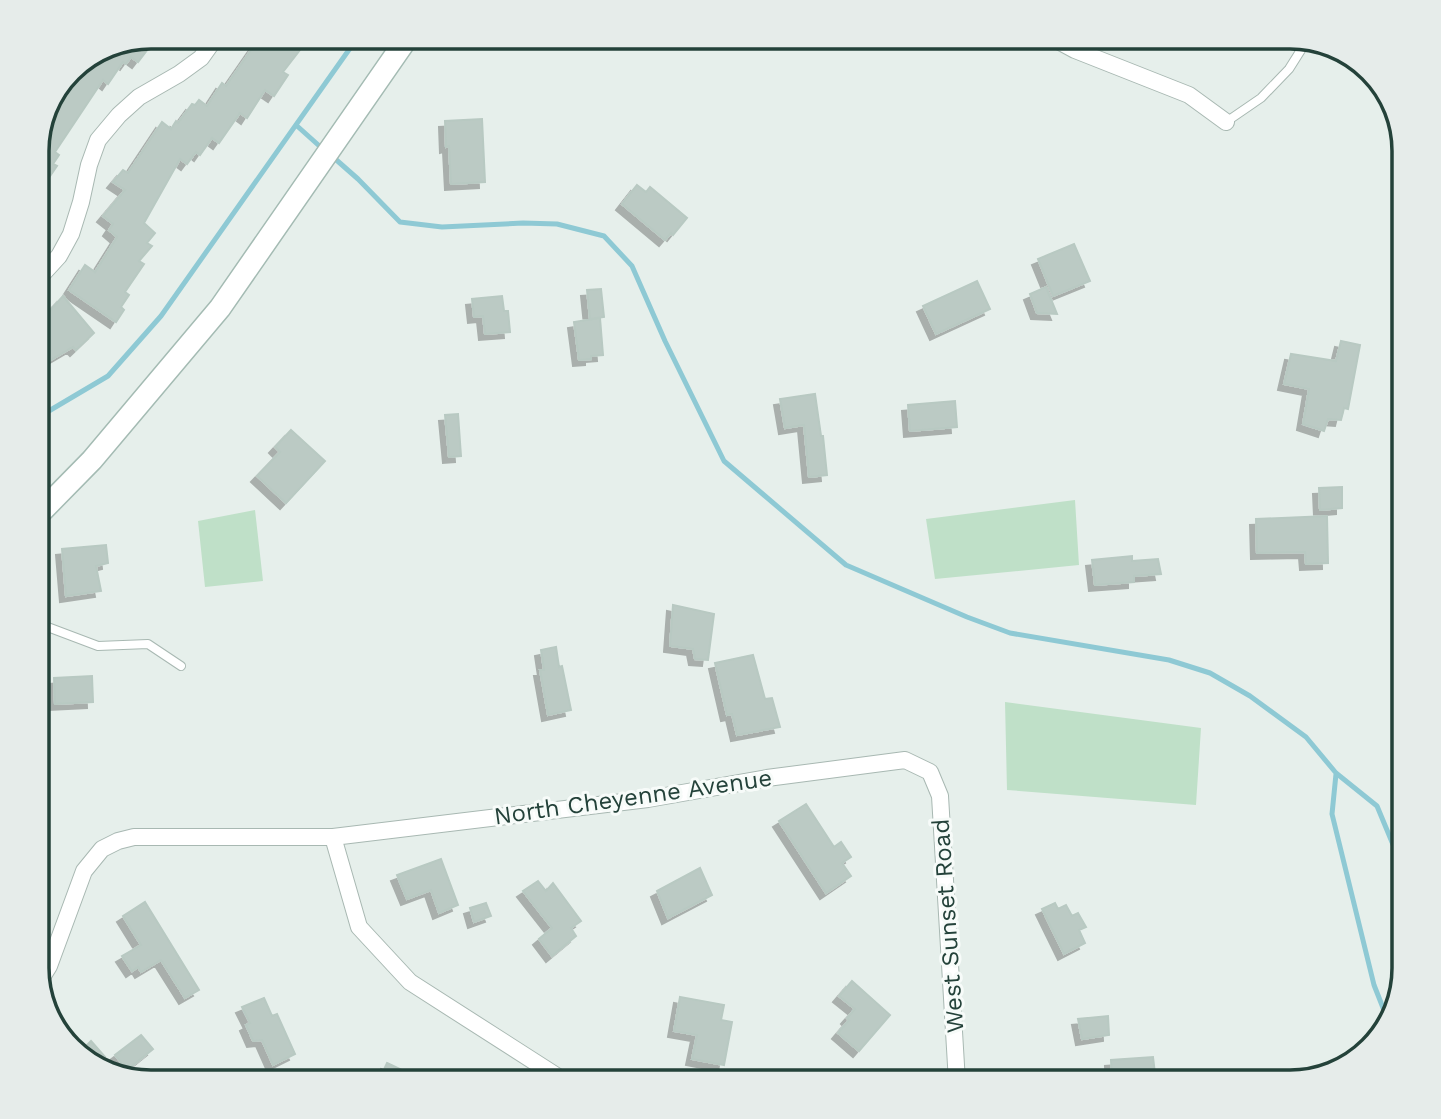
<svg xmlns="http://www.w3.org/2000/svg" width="1441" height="1119" viewBox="0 0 1441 1119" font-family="'Work Sans',sans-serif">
	<defs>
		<filter id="shadow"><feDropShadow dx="-6" dy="6" stdDeviation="0" flood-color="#0004"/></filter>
	</defs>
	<rect width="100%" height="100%" fill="#e6efeb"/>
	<path fill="#bfe0c8" d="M1075,500l4,65 -144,14 -9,-60z
		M255,510l8,71 -58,6 -7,-66z
		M1005,702l196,26 -5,77 -189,-15z"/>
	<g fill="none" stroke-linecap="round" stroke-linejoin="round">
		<path stroke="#8ec9d4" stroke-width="5" d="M296,125l29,26
			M333,157l25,22 42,43 42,5 81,-4 34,1 47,12 28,30 33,75 59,120 122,104 121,52 43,16 159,27 41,13 40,23 56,41 30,36 41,33 27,65
			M37,418l71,-42 53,-60 197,-279
			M1336,774l-4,40 42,171 13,33"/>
	</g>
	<path fill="#bbcac4" stroke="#b8c9c2" stroke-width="2" filter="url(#shadow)" d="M151,37h6l-19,25 -7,-5 -5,7 -3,-2 -15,22 -5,-4 -48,72 4,3 -6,9 4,2 -9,13 -11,-8v-28l38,-78z
		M260,37h50l-27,35 5,3 -14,21 -9,-6 -18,28 -7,-5 -21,30 -7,-5 -12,17 -4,-3 -9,12 -7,-5 -36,64 11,10 -8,10 5,3 -13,15 5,3 -19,28 4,3 -8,12 3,3 -8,12 -47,-32 16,-25 10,7 22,-35 -8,-7 4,-6 -10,-8 22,-26 -12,-8 10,-12 5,3 34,-51 9,7 5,-8 2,2 14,-19 3,1 4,-5 8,6 15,-23 4,3z
		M482,119l3,63 -34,2 -2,-38 -3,1 -1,-26z
		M637,185l9,7 4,-5 37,31 -14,17 -2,-2 -6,7 -43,-36z
		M1074,244l16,37 -37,15 -15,-37z
		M977,281l13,28 -54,25 -13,-28z
		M1046,287l11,27 -20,-1 -7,-19z
		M601,289l3,28 -14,2 -3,-29z
		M63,296l31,37 -18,17 -3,-3 -36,21v-43z
		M502,296l2,15h4l2,21 -25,2 -2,-18 -9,1 -2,-18z
		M600,318l3,37 -12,1v3l-12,1 -5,-38z
		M1341,341l19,4 -12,64 -4,-1 -3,12 -13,-1 -4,12 -21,-7 6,-35 -25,-5 7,-30 45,7z
		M815,394l6,42h2l4,39 -18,2 -5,-52 -19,3 -5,-29z
		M955,401l2,26 -47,4 -2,-26z
		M458,414l3,42 -12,1 -4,-42z
		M291,430l34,31 -39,42 -29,-27 23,-24 -5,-5z
		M1342,487v21l-22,2 -1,-22z
		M1327,516l1,47 -22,1 -1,-12 -48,1 -1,-34z
		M106,545l2,18 -12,3 5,25 -35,5 -4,-47z
		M1132,556v5l26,-2 3,15 -27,2v6l-39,3 -3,-25z
		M673,605l41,9 -6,46 -13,-1 -2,-10 -23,-3z
		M556,647l3,20 3,-1 9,44 -23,5 -8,-45h4l-3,-20z
		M753,655l12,44 7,-1 8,29 -43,8 -5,-21 -5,1 -12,-52z
		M92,676l1,26 -38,2 -1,-26z
		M806,804l28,43 7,-5 10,15 -9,6 9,13 -25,17 -47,-72z
		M441,859l17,46 -19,8 -8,-23 -24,9 -10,-24z
		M700,868l12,27 -44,23 -11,-27z
		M538,881l8,10 7,-8 28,38 -10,7 5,8 -24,20 -13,-17 13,-11 -29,-37z
		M145,902l54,88 -14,8 -24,-38 -20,12 -3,-5 -6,4 -10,-15 19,-11 -18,-29z
		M486,903l5,13 -17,6 -4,-14z
		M1055,903l3,6 8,-4 6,11 6,-3 8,14 -7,3 6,13 -21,11 -22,-45z
		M852,981l38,34 -31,36 -21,-18 11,-13 -2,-2 8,-9 -16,-13z
		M680,997l44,8 -3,15 11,2 -8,43 -32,-6 5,-24 -23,-4z
		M264,998l8,18 5,-2 18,40 -22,11 -11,-25 -9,1 -7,-16 4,-2 -8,-16z
		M1108,1016l1,19 -27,4 -4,-20z
		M141,1035l12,14 -26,21 -12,-15z
		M91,1041l14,16 -8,7 -16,-6 -3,-4z
		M1153,1057l3,25h-38v-3l-6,1 -1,-20z
		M387,1063l40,19h-49z"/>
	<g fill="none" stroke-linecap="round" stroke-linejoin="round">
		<g stroke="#a8b8b2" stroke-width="10">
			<path id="lane" d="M1226,122l35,-24 28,-29 17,-27
				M37,623l61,23 50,-2 33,22"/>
		</g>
		<g stroke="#a8b8b2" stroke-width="18">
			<path id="street" d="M1051,37l24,13 114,45 37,27
				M37,280l22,-24 12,-22 10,-32 8,-37 9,-25 21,-25 20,-18 40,-23 22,-16 15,-21
				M333,837l26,90 51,55 156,100
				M39,982l10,-16 35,-95 18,-22 16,-8 16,-4h199l315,-38 119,-21 138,-18 25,12 10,24 17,286"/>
		</g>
		<g stroke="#a4bbb3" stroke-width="24">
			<path id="secondary" d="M37,516l55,-56 128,-152 188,-271"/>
		</g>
		<use href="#lane" stroke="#fff" stroke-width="8"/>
		<use href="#street" stroke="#fff" stroke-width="16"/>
		<use href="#secondary" stroke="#fff" stroke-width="21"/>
	</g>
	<g text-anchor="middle" stroke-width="6" stroke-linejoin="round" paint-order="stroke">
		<g font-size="24" fill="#24423a" stroke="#f7fbf9">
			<text transform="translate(633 797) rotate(-8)" y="8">North Cheyenne Avenue</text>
			<text transform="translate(948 926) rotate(-94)" y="8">West Sunset Road</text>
		</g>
	</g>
	<path d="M0 0H1441V1119H0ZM151 49H1290A102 102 0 0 1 1392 151V968A102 102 0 0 1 1290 1070H151A102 102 0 0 1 49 968V151A102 102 0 0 1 151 49Z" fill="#e6ecea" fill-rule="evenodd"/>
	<path fill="none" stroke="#24423a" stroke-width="3.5" d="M151 49H1290A102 102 0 0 1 1392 151V968A102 102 0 0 1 1290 1070H151A102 102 0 0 1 49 968V151A102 102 0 0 1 151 49Z"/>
</svg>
